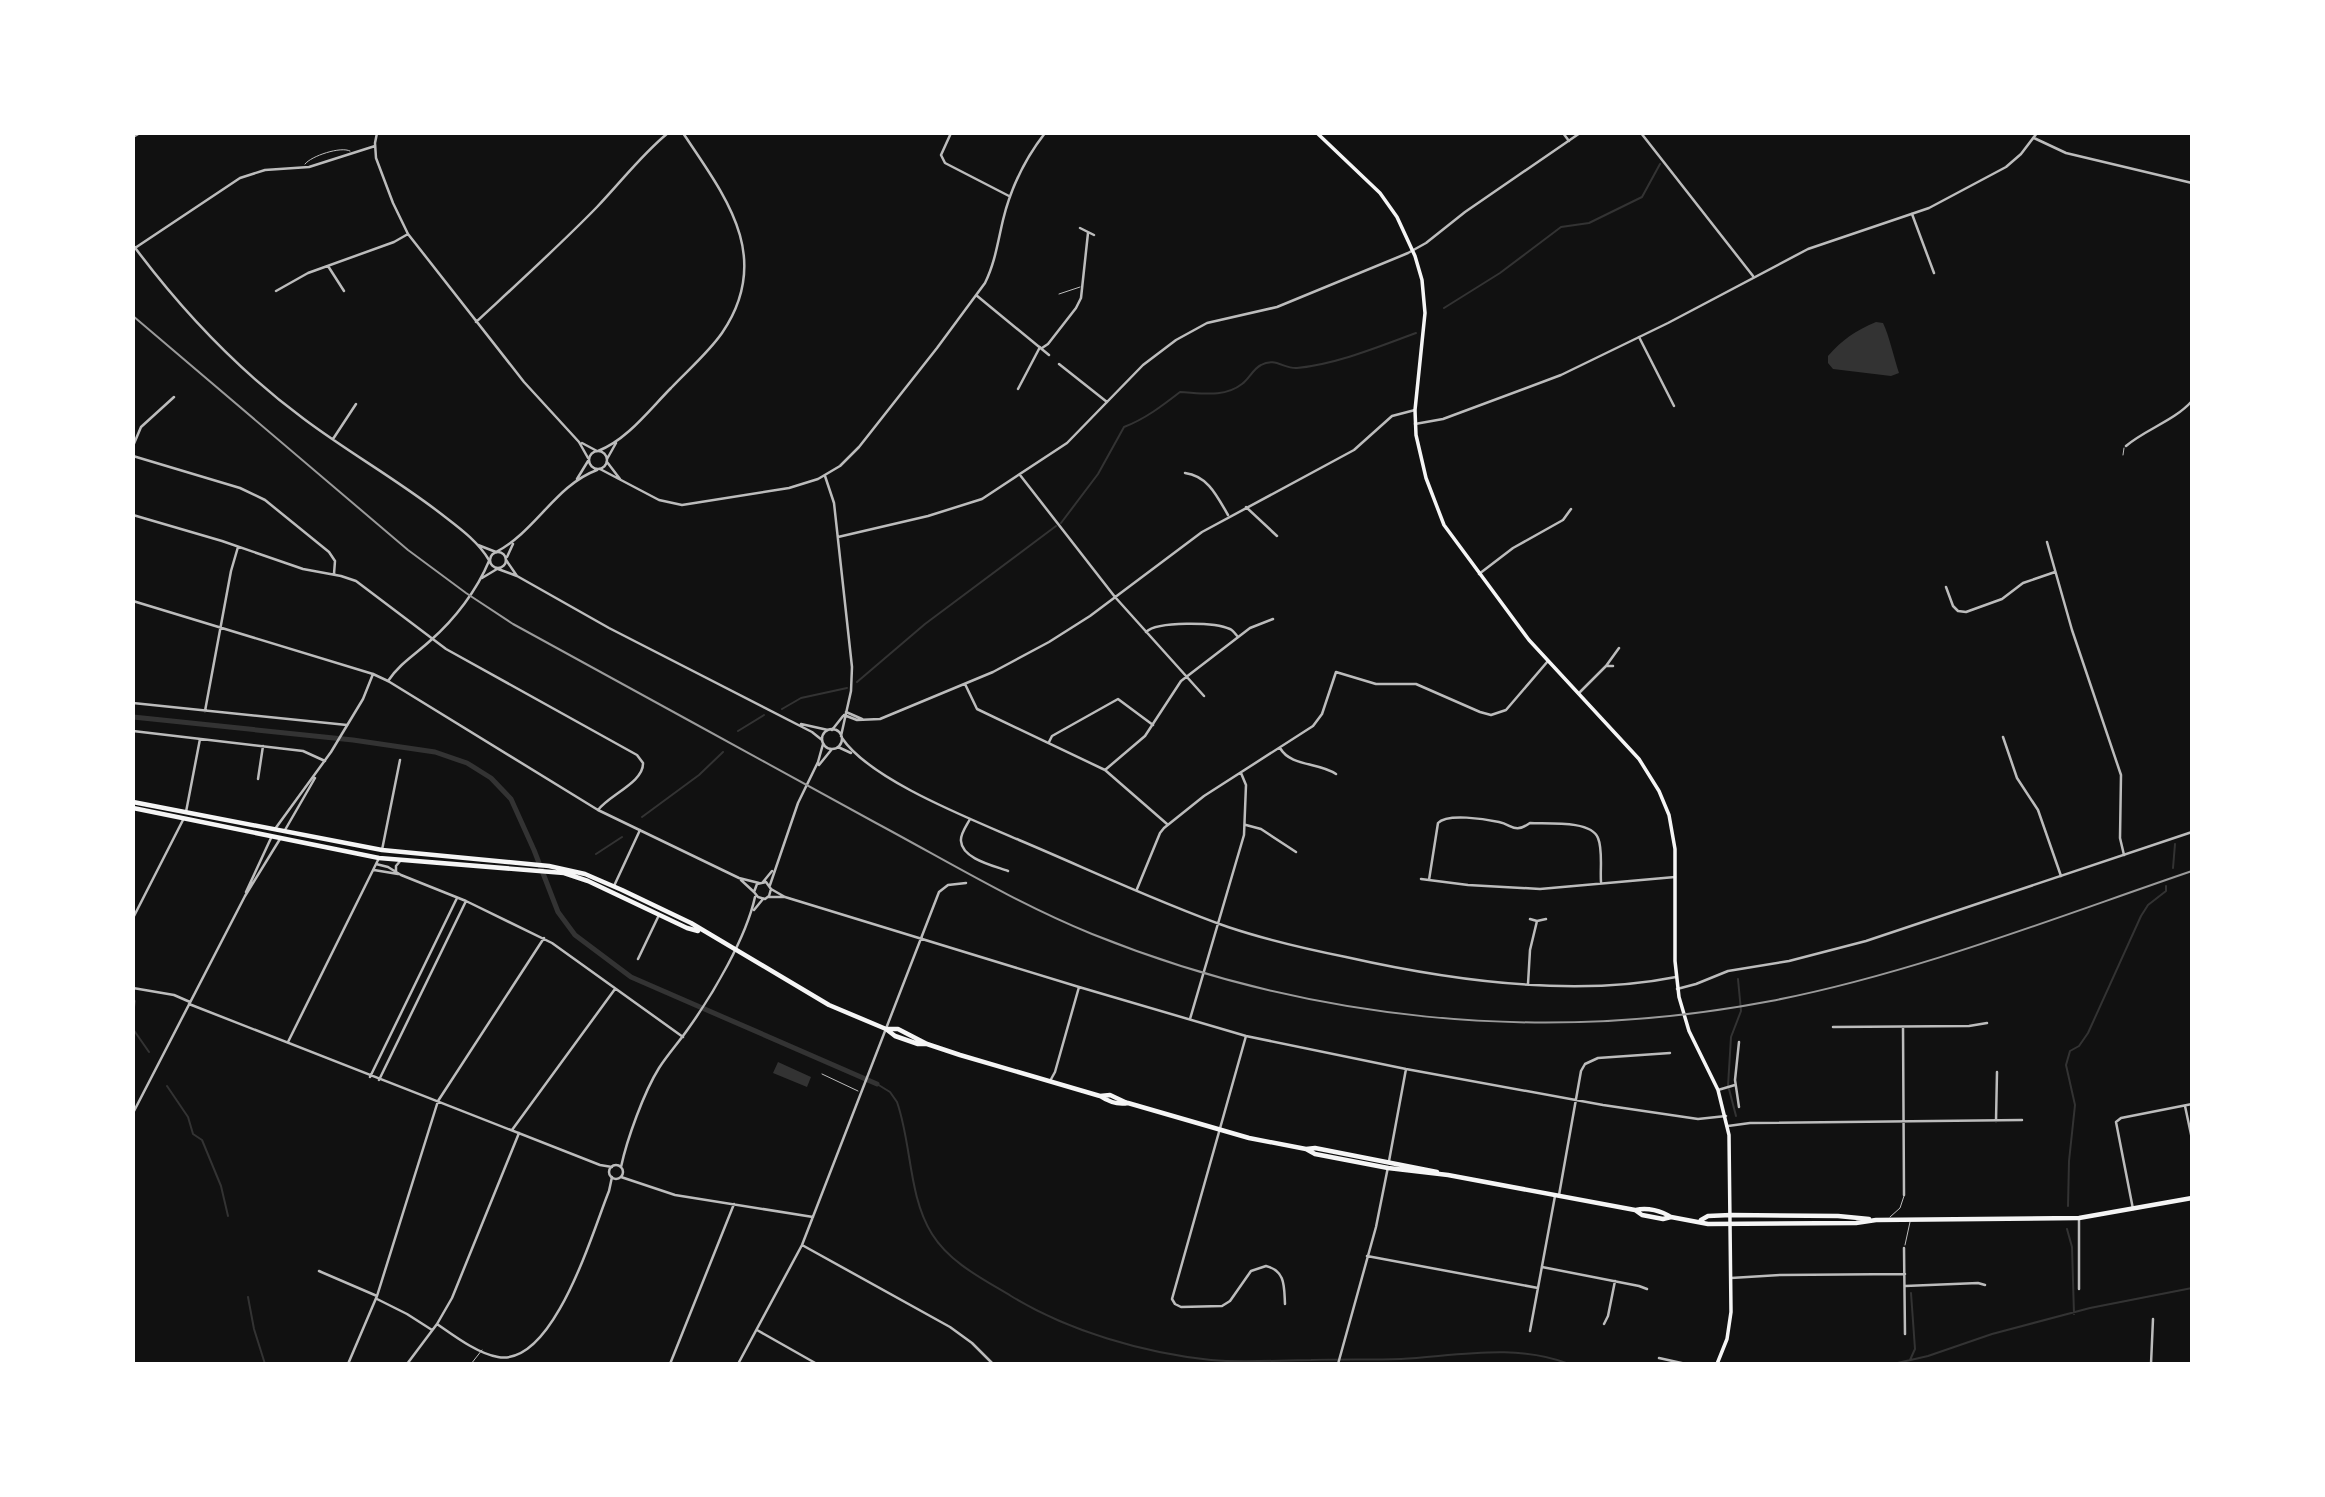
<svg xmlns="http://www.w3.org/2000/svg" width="2325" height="1497" viewBox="0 0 2325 1497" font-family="Barlow,sans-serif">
	<rect width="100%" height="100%" fill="#111"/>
	<path fill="#333" d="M1876,322l7,1c6,12 11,35 16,50l-8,3 -58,-7 -5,-6v-7c15,-17 27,-25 48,-34z
		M778,1062l33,15 -4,10 -34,-14z"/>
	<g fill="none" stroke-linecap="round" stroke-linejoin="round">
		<path stroke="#333" stroke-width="2" d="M1444,308l56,-35 61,-46 28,-4 53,-26 18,-33
			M1061,523l37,-49 26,-47c21,-8 38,-21 56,-35 21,1 44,6 62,-8 7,-5 11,-15 19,-19 14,-8 23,4 36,3 40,-4 81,-21 119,-35
			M857,682l68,-58 131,-98
			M782,709l19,-11 46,-10
			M738,731l26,-16
			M642,817l57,-42 24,-23
			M596,854l26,-17
			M2173,868l2,-24
			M133,1013l2,-12
			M133,1029l16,23
			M877,1084l13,8 7,10c15,43 11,93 35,132 18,29 51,45 79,62 57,35 133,57 200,64 33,3 67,0 100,0 30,-1 60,0 90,-1 55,-3 115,-16 168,5
			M167,1086l21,31 5,17 9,6 19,46 7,30
			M1728,1086l3,-49 10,-26 -3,-32
			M1729,1089l7,27
			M2068,1206l1,-45 6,-56 -9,-40 4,-14 9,-5 9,-13 53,-117 7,-11 18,-14v-5
			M2067,1229l5,18 2,67
			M248,1297l6,32 11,35
			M1910,1360l5,-11 -4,-56
			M1893,1364l35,-8 64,-22 98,-26 102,-20"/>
		<path stroke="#333" stroke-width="5" d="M133,717l220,23 82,12 32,11 24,15 20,21 23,51 24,62 17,23 56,42 246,107"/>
		<path stroke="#bcbcbc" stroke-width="1" d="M305,164c6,-8 36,-18 45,-13
			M1059,294l21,-7
			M2123,455l1,-7
			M822,1074l36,17
			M1890,1217l10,-9 4,-12
			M1905,1245l5,-23
			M471,1364l11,-14"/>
		<path stroke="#bcbcbc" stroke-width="2.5" d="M377,133l-2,10 1,15 17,45 15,31 116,148 55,60 9,16
			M951,133l-10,22 4,8 64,33
			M1563,133l6,8
			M1641,133l112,143
			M133,137l7,-4
			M1912,214l22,59
			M1080,228l14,7
			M133,245c49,66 105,125 171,174 44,33 92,60 136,94 18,14 37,27 49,47
			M135,248l105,-70 25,-8 44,-3 66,-21
			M328,266l16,25
			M276,291l32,-18 86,-31 14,-8
			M976,295l73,60
			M476,322c41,-38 82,-75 121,-115 24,-25 45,-53 71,-74
			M1639,337l35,69
			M1042,348l6,-4 28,-36 5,-10 7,-65
			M1059,364l48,38
			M1018,389l22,-42
			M333,439l23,-35
			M582,443l15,8
			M133,446l8,-19 33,-30
			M2126,446c20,-17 48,-25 66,-45
			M133,456l107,32 25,12 64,52 6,9 -1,13
			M607,462l13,17
			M600,469l59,31 23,5 107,-17 29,-9 22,-13 19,-19 78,-99 48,-65c10,-20 13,-42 18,-63 8,-33 21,-60 42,-87
			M1185,473c23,3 32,23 43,42
			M1020,475l95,122 89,99
			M825,476l9,27 18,164 -1,24 -10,45
			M1246,507l31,29
			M133,515l89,26 81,28 38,7 15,5 90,68 191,106 6,8c1,19 -34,32 -45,47
			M838,537l90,-21 54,-17 85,-56 76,-78 33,-25 31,-17 70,-16 131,-54 18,-10 39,-31 115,-79
			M2047,542l25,88 49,145 -1,63 4,17
			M478,545l18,7
			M506,560l11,16
			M498,569l19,7 92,52 203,104 10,8
			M1479,574l34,-26 50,-28 8,-11
			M1946,587l7,19 5,5 8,1 36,-13 21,-16 32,-11
			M133,601l240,73
			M1146,632c11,-11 69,-10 84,-3 3,1 6,6 8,8
			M1606,666h7
			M388,681l210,129 141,68 20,5
			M965,684l12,25 128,61 62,54
			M1579,693l27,-27 13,-18
			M133,703l214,22
			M205,711l26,-140 7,-24
			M846,712l16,7
			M844,715l13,5 23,-1 113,-47 56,-30 41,-26 112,-84 152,-82 38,-34 23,-6
			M801,724l27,6
			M822 739a10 10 0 1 1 20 0a10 10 0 1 1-20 0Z
			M832,730l11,-14
			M133,731l170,20 22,10
			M2003,737l14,41 21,32 23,66
			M842,738c28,42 129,81 177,102 69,29 138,62 209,87 39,13 78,22 118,30 102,23 226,41 330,20
			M1049,742l3,-6 66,-37 35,26
			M838,747l13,6
			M1280,748c11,19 39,14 56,26
			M819,765l13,-16
			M1105,770l40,-34 36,-55 69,-53 23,-9
			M258,779l5,-33
			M186,812l14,-73
			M970,819c-3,6 -10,15 -9,22 1,18 34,25 47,30
			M1246,825l15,4 35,23
			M382,850l18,-90
			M376,864l12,3 13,8 65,26 86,42 131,94
			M374,870l24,4
			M396,871v-5l5,-6
			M1421,879l47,6 72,4 135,-12
			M741,880l13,12
			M1429,880l9,-57c9,-10 47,-4 61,-1 14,3 15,12 31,1 17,1 61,-3 68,15 5,12 2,31 3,44
			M763,882l9,-11
			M770,885l28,-82 20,-41 5,-18
			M614,886l26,-56
			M771,889l-2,7 -4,3 -7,-2 -4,-5 3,-8 9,-2 5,7 14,8 294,90 167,49 160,33 197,36 95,14 28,-3
			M1137,889l23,-56 4,-5 40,-32 109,-70 9,-12 14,-42 40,12h40l64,28 11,3 15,-5 42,-49
			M246,892l25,-54
			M768,897h17
			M754,910l9,-11
			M133,918l51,-100
			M1530,919l7,2 9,-2
			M638,959l21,-44
			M1528,984l2,-34 7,-29
			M133,988l41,7 16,7
			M189,1004l411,161 12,2
			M1190,1019l54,-184 2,-50 -5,-12
			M1833,1027l136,-1 18,-3
			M1903,1027l1,168
			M1246,1036l-74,263 3,5 6,3 41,-1 8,-5 21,-30 15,-5c20,5 18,21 19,38
			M288,1042l91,-184
			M1739,1042l-4,38 4,27
			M370,1077l87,-179
			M379,1080l87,-179
			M1050,1081l5,-9 24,-85
			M1718,1090l17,-5
			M2185,1106l7,33
			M133,1113l112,-217 35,-57
			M1996,1121l1,-49
			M1728,1126l22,-3 272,-3
			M512,1130l103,-141
			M1389,1161l17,-92
			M609 1172a7 7 0 1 1 14 0a7 7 0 1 1-14 0Z
			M621,1167c6,-28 23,-75 38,-99 9,-14 20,-26 29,-39 25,-35 58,-91 67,-132
			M621,1177l54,18 138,22
			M1559,1195l22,-124 4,-7 13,-6 72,-5
			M2133,1209l-17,-87 5,-4 71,-14
			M802,1245l148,82 22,16 21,21
			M1904,1248l1,86
			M1367,1256l171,32
			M1542,1267l97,19 8,3
			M319,1271l58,25
			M1731,1278l49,-3 125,-1
			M1905,1286l73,-3 7,2
			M2079,1289v-71
			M377,1299l30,15 25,16
			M437,1324c16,11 41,30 61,33 56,10 95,-127 111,-166l3,-14
			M1604,1324l4,-8 7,-35
			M757,1330l60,34
			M1530,1331l25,-135
			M1659,1358l27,6
			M348,1364l29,-68 61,-195 106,-163
			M407,1364l30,-40 15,-26 67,-165
			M670,1364l64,-160
			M738,1364l64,-119 137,-353 9,-7 18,-2
			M1338,1364l38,-137 12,-60
			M2151,1364l2,-45"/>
		<path stroke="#bcbcbc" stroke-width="2.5" d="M2034,138l32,15 126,30
			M1415,424l28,-5 118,-44 107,-52 140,-74 121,-41 77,-41 15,-13 16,-21
			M589 460a9 9 0 1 1 18 0a9 9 0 1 1-18 0Z
			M598,451c29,-11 52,-42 73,-63 17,-18 37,-35 51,-55 52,-76 3,-137 -39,-200
			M607,459l9,-16
			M577,479l11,-18
			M490 560a8 8 0 1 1 16 0a8 8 0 1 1-16 0Z
			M496,552c39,-20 60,-67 101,-82
			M507,557l6,-13
			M482,578l15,-9
			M275,829l56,-77 32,-53 10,-25 15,7c12,-18 28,-27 43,-41 24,-21 46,-50 58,-79
			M285,830l30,-52
			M1677,989l19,-5 32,-13 61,-10 77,-20 326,-109"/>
		<path stroke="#f5f5f5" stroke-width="3.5" d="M1317,133l63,60 17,24 18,39 7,24 3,33 -10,97 1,25 10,43 18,47 85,115 110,119 20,32 10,24 6,34v112l4,36 10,34 29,59 11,45 2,177 -4,27 -10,25"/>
		<path stroke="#f5f5f5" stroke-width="4.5" d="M133,802l249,48 167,16 36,8 37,16 69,33 138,82 57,24 9,7 23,8h8
			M133,808l246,50 185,15 24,8 99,47 11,3
			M886,1029h12l29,15 33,11 140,41c9,6 17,9 28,7l121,35 57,11 9,5 73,14 60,7 187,35 7,5 21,4 8,-2 37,7 148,-1 20,-3 203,-2 113,-20
			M1100,1096l10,-1 17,8
			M1306,1149l9,-1 122,24
			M1636,1210c11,-3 26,1 35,7
			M1701,1220l7,-4 23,-1 107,1 31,3"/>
		<path stroke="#9a9a9a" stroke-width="2" d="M133,316l275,234 58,43 47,31c121,66 242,133 363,199 71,38 140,80 216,111 216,87 450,111 679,67 144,-28 283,-83 421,-130"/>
	</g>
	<rect width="2325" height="1497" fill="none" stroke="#ffffff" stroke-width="270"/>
</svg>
